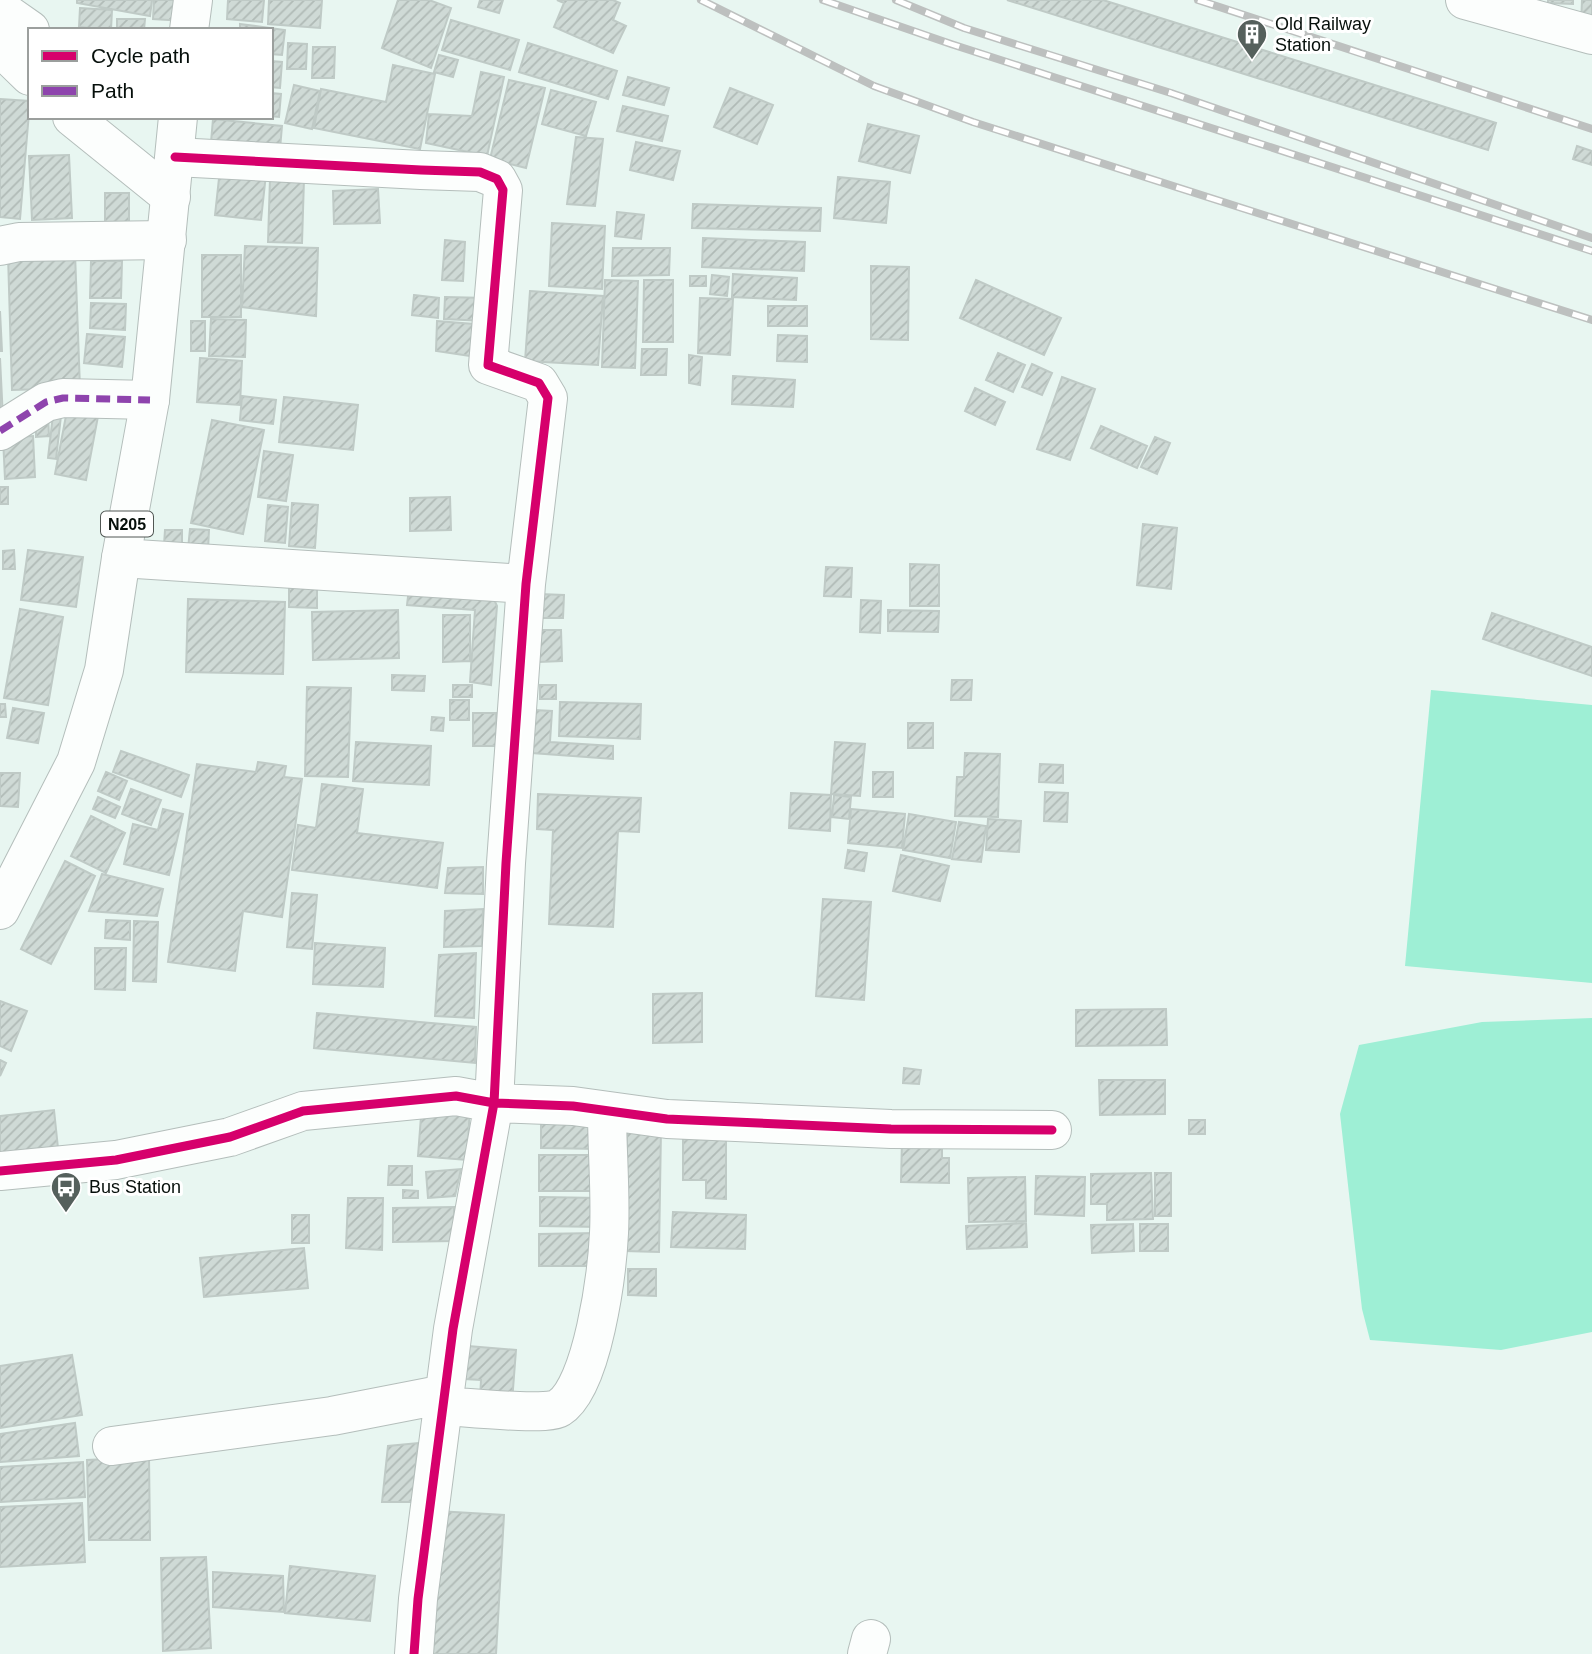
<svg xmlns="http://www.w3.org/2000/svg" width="1592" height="1654" viewBox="0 0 1592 1654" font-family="Arial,sans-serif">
	<defs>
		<pattern id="building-hatch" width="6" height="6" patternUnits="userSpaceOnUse" patternTransform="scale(1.75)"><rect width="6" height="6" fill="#cfdad6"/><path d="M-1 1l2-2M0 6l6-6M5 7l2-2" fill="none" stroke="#b0bab6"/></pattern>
	</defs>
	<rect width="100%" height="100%" fill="#e8f6f1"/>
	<path fill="#9eefd5" d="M1431,690l161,15v278l-187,-17z
		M1592,1018v314l-91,18 -131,-10 -8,-31 -22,-195 19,-69 123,-23z"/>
	<path fill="url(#building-hatch)" stroke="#bfcac6" stroke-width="2" d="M77,0h75l-2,16 -73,-13z
		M154,0h23l6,21 -30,-2z
		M228,0h36l-2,22 -35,-3z
		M269,0h53l-2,28 -52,-4z
		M398,0h31l22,8 -20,60 -49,-20z
		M480,0h23l-4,13 -21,-6z
		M557,0h56l7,3 -7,17 13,6 -13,27 -59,-26 10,-24z
		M1007,0h96l393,123 -8,27z
		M1548,0h25v4l-25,-1z
		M1582,0h10v27h-11z
		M80,8l32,2 -1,20 -32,-3z
		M117,19h28l-1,11h-27z
		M451,20l68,20 -9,30 -68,-20z
		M240,24l45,6 -3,25 -11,-1v-24h-31z
		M288,43l19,1 -1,25h-19z
		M528,43l89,28 -9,28 -89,-27z
		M313,47h22l-1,31h-22z
		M439,55l19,5 -5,17 -19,-5z
		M271,61l11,1 -2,26 -9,-1z
		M393,65l42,9 -15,75 -106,-21 7,-39 65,13z
		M481,72l23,5 -17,79 -61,-13 3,-29 43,2z
		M628,77l41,11 -5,17 -41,-10z
		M509,80l36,8 -19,80 -36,-9z
		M294,85l26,6 -8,38 -27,-6z
		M730,88l43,17 -16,39 -43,-17z
		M551,90l45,12 -10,34 -44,-12z
		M271,93l10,1 -2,23 -8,-1z
		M0,99l30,2 -10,118 -20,-2z
		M623,106l45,10 -6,25 -45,-10z
		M213,119l69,7 -2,23 -69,-7z
		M868,124l51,12 -9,37 -51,-12z
		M576,137l27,2 -8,67 -28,-2z
		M636,142l44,9 -7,29 -43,-10z
		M1577,146l15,5v14l-19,-6z
		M69,155l3,63 -40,2 -3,-64z
		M220,169l46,5 -5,46 -46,-5z
		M838,177l52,5 -4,41 -52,-5z
		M270,178l34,1 -2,64 -34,-1z
		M378,189l2,34 -46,1 -1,-33z
		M105,193h24v30h-24z
		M693,204l128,4 -1,23 -128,-3z
		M617,212l27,3 -3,24 -26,-3z
		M552,223l53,3 -3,63 -53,-3z
		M703,238l102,4 -1,29 -102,-4z
		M445,240l20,2 -2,39 -21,-1z
		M245,246l73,2 -2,68 -74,-9z
		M613,248h57l-1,27 -57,1z
		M75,253l5,135 -68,2 -4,-135z
		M202,255h39v62h-39z
		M91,261h31l-1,37h-31z
		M871,266l38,1 -1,73 -37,-1z
		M733,274l64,4 -1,22 -64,-3z
		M712,275l17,2 -2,19 -17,-2z
		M690,276h16v10h-16z
		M605,280l33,1 -3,87 -33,-1z
		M644,280h29v62h-30z
		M976,280l85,38 -17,37 -84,-37z
		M530,291l73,5 -5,69 -73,-4z
		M414,295l25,3 -1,20 -26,-3z
		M445,297l42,1 -2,23 -41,-2z
		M700,298l33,1 -3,56 -32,-2z
		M91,303l35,1 -1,26 -35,-2z
		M768,306h39v20h-39z
		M0,311l2,40h-2z
		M211,319l35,1 -1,37 -36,-1z
		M191,321h14v30h-14z
		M437,321l49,4 -2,33 -48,-7z
		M87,334l38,3 -3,30 -38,-4z
		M778,335l29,1v26l-30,-1z
		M642,349h25l-1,26h-25z
		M998,353l27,12 -12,27 -27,-12z
		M689,355l13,2 -2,28 -11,-2z
		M0,358l3,61 -3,1z
		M200,358l42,3 -2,44 -43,-3z
		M1032,364l20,9 -10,22 -20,-8z
		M733,376l62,4 -2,27 -61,-3z
		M1062,377l33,12 -25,71 -33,-11z
		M975,388l30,14 -10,23 -30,-14z
		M242,396l34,4 -3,24 -33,-4z
		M284,397l74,8 -5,45 -74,-8z
		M68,405l31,6 -13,69 -31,-6z
		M48,415l1,21 -13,1v-21z
		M53,415l8,1 -5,43 -8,-1z
		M212,420l52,10 -21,104 -52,-11z
		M1101,426l46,20 -10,22 -46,-20z
		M33,436l2,41 -30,2 -2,-41z
		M1155,437l15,6 -13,31 -16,-7z
		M264,451l29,4 -7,46 -28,-4z
		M0,487h8v17h-8z
		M450,497l1,33 -41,1v-33z
		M292,503l26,2 -3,43 -26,-2z
		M268,505l20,2 -3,36 -20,-2z
		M1143,524l34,4 -6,61 -34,-4z
		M190,529l19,1 -1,20 -20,-1z
		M165,530h17v15h-18z
		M14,550l1,19h-12v-18z
		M28,550l55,7 -7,50 -55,-7z
		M910,564l29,1v41h-29z
		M826,567l26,1 -1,29 -27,-1z
		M289,587h28v21l-28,-1z
		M409,588l83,7 5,11 -6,79 -21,-3 5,-72 -68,-5z
		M539,594l25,1 -1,23h-24z
		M188,599l97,3 -2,72 -97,-2z
		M861,600l20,1 -1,32 -20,-1z
		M20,609l43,8 -15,88 -44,-7z
		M398,610l1,48 -86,2 -1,-48z
		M888,610l51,1 -1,21 -50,-1z
		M1492,613l100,34v29l-109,-37z
		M443,615h27v46l-27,1z
		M539,630h22l1,31 -23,1z
		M392,675l33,1 -1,15 -32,-1z
		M952,680h20l-1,20h-20z
		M453,685h19v12h-19z
		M540,685h16v14h-16z
		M307,687l44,1 -3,89 -43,-1z
		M450,700h19v20h-19z
		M560,702l81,2 -1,35 -81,-3z
		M0,704h5l1,13h-6z
		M13,708l31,5 -6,30 -31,-5z
		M534,710l18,1 -2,31 63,4v13l-81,-6z
		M473,713h23l1,33h-24z
		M432,717l12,1 -1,13 -12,-1z
		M908,723h25v25h-25z
		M356,742l75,4 -2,39 -76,-4z
		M835,742l30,2 -5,52 -29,-2z
		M121,751l68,24 -8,22 -68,-25z
		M965,753l35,1 -2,63 -43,-1 2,-39h7z
		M258,762l28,4 -2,11 18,2 -20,138 -39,-6 -8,60 -67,-9 29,-198 59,8z
		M1040,764l23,1v18l-24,-1z
		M106,772l21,9 -8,19 -21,-9z
		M873,772h20v25h-20z
		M0,773h20l-2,34 -18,-1z
		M322,784l41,5 -6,44 86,10 -6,45 -145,-18 6,-45 18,3z
		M131,789l30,11 -10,25 -29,-11z
		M1045,792l23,1 -1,29 -23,-1z
		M791,793l40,2 -1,36 -41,-3z
		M538,794l103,4 -2,34 -21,-1 -5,96 -64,-3 4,-94 -16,-1z
		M834,795l17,2 -2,22 -17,-2z
		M98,797l22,10 -5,11 -22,-9z
		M163,809l20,5 -14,61 -45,-11 9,-40 25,6z
		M851,809l54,5 -3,34 -54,-5z
		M909,814l47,8 -6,36 -47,-8z
		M91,816l34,17 -19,40 -35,-17z
		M988,819l33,2 -2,31 -33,-2z
		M959,822l27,4 -5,36 -29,-3z
		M848,850l19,3 -3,18 -19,-3z
		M901,855l48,11 -9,35 -47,-10z
		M65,861l30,15 -44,88 -30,-15z
		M483,867v27l-38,-1 3,-25z
		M102,874l61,15 -6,27 -68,-5z
		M292,893l25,2 -5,54 -25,-2z
		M823,899l48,3 -7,98 -48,-4z
		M483,909l-1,37 -38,1 1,-36z
		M106,920l24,1v19l-25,-2z
		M134,921l24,1 -2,60 -23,-1z
		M315,943l70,5 -2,39 -70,-3z
		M95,948h31l-1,42 -30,-1z
		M476,953l-2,65 -39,-2 4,-61z
		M702,993v49l-49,1v-49z
		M0,1001l27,10 -16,40 -11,-5z
		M1166,1009l1,36 -91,1v-36z
		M317,1013l159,14 -1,36 -161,-15z
		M0,1060l6,3 -6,13z
		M904,1068l17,2 -2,14 -16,-1z
		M1099,1080h66v34l-65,1z
		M422,1103l48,3 -3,54 -49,-4z
		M54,1110l4,38 -58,6v-38z
		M541,1115l59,1v33l-59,-1z
		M1189,1120h16v14h-16z
		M627,1128l34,1 -2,123 -34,-1z
		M683,1139l43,1v59l-20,-1v-18h-23z
		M902,1139l40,2v17h7v25l-48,-1z
		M539,1155h59v36h-59z
		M389,1166h23v19h-24z
		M461,1169l-6,27 -27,2 -2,-26z
		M1151,1173l2,46 -46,1v-16h-16v-30z
		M1155,1173h16v43h-16z
		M1036,1176l49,1 -1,39 -49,-2z
		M1025,1177l1,44 -57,1 -1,-44z
		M403,1190l15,1v7h-15z
		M540,1197l60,1v29l-60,-1z
		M348,1198h35l-1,52 -36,-2z
		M454,1207v34l-61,1v-34z
		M673,1212l73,3 -1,34 -74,-2z
		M292,1215h17v28h-17z
		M1026,1223l1,24 -60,2 -1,-23z
		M1133,1224l1,27 -42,2 -1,-28z
		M1140,1224h28v27h-28z
		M596,1233v33h-57v-32z
		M304,1248l4,40 -104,9 -4,-39z
		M628,1269h28v27l-28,-1z
		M468,1346l48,4 -4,52 -32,-2 1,-20 -16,-1z
		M72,1355l10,60 -82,13v-62z
		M75,1423l4,33 -79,6v-28z
		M418,1443l-6,59h-30l6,-56z
		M149,1457l1,83h-61l-2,-80z
		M83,1462l2,35 -85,5v-35z
		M82,1503l3,59 -85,5v-60z
		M437,1511l67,4 -8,139h-68z
		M206,1557l5,91 -48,3 -2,-93z
		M290,1566l85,10 -5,45 -85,-8z
		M213,1572l70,4 1,36 -71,-5z"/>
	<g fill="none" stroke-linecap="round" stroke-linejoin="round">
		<g stroke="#b4bebb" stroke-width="40">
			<path id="minor" d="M1465,0l127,35
				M175,157l246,13 59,2 17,7 6,11 -15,175 51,18 9,15 -22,186 -20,279 -12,240 -41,226 -35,270 -4,55
				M0,246l19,-4 148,-2
				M0,431l46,-29 17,-4 87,2
				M121,558l405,26
				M0,1171l116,-11 114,-23 73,-26 153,-15 38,7 79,3 94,13 224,10 161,1
				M443,1406c20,1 104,10 116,2 34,-21 48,-135 50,-175 2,-40 -2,-82 -2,-122
				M112,1446l220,-30 113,-22
				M867,1654l4,-15"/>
		</g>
		<g stroke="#b4bebb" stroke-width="40">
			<path id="major" d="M0,9l30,21
				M0,47l30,29
				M72,117l99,80"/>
		</g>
		<g stroke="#b4bebb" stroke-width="40">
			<path id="highway" d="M189,30l4,-30
				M0,910l76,-148 28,-92 17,-112 29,-158 28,-283"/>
		</g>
		<use href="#minor" stroke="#fcfefd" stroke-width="38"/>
		<use href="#major" stroke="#fcfefd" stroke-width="38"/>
		<use href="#highway" stroke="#fcfefd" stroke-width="38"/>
		<g stroke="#bdc0bf" stroke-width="8">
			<path id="rail" d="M701,0l173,86 99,36 619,198
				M823,0l128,44 641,207
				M896,0l68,28 207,65 421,145
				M1198,0l394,129"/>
		</g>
		<use href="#rail" stroke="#fff" stroke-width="5" stroke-dasharray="16" stroke-linecap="butt"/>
		<path stroke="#8e44ad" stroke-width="7" stroke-dasharray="14 7" stroke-linecap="butt" d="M0,431l46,-29 17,-4 87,2"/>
		<g stroke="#fff" stroke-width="13">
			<path id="cycleway" d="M175,157l246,13 59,2 17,7 6,11 -15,175 51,18 9,15 -22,186 -20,279 -12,240 -41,226 -35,270 -4,55
				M0,1171l116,-11 114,-23 73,-26 153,-15 38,7 79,3 94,13 224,10 161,1"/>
		</g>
		<use href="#cycleway" stroke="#d6006c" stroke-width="9"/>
	</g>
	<defs>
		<g id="building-pin" transform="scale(1.575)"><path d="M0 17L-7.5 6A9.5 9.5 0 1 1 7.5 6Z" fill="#55605c" stroke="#fff"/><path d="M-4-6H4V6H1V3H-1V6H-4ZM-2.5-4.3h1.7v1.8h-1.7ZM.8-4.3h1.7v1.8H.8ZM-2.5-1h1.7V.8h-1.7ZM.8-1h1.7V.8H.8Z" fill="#fff"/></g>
		<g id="bus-pin" transform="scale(1.575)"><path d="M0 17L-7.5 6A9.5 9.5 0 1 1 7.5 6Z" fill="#55605c" stroke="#fff"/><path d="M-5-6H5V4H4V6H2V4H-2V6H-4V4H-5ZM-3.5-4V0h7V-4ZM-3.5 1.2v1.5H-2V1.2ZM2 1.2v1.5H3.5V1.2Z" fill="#fff"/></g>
	</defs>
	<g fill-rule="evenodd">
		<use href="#building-pin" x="1252" y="34"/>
		<use href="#bus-pin" x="66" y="1187"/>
	</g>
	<g text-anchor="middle" stroke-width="6" stroke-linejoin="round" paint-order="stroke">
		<rect fill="#fff" stroke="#515754" stroke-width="2" x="101" y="511.5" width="52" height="25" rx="5"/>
		<g font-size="16" font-weight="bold" fill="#060f0b">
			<text x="127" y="530">N205</text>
		</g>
		<g font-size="18" fill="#060f0b" stroke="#fff" text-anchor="start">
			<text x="1275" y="30">Old Railway<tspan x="1275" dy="21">Station</tspan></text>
			<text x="89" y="1193">Bus Station</text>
		</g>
	</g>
	<rect x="28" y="28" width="245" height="91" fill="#ffffff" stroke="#9b9f9d" stroke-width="2"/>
	<rect x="42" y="51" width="35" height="10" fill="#d6006c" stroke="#9b9f9d" stroke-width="2"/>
	<text x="91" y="63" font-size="21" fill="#060f0b">Cycle path</text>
	<rect x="42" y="86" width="35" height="10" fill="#8e44ad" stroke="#9b9f9d" stroke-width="2"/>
	<text x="91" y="98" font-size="21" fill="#060f0b">Path</text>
</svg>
